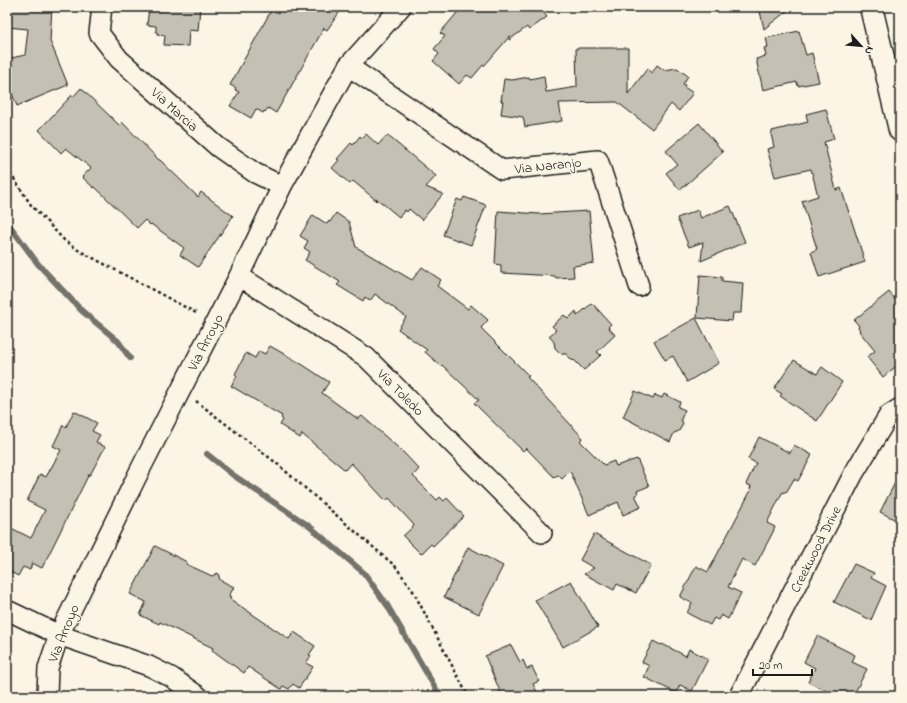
<svg xmlns="http://www.w3.org/2000/svg" width="907" height="703" viewBox="0 0 907 703" font-family="'Indie Flower',sans-serif">
	<rect width="100%" height="100%" fill="#fcf5e5"/>
	<filter id="ink" filterUnits="userSpaceOnUse"><feTurbulence type="fractalNoise" baseFrequency=".025" numOctaves="2"/><feDisplacementMap in="SourceGraphic" scale="8" xChannelSelector="R" yChannelSelector="G"/><feConvolveMatrix kernelMatrix="1 2 1 2 8 2 1 2 1" color-interpolation-filters="sRGB"/></filter>
	<g filter="url(#ink)">
		<g fill="none" stroke-linecap="round" stroke-linejoin="round">
			<path stroke="#75726c" stroke-width="6" d="M7,222l31,42 44,47 36,30 12,17
				M207,454l26,21 76,51 55,47 23,32 53,91"/>
		</g>
		<path fill="#c4c0b3" stroke="#1c1c1c" d="M7,7h45l-2,34 18,44 -51,21 -10,-24v-23l18,-4 3,-26 -21,-2z
			M149,7h51l-2,24 -9,-1 -1,16 -24,-1 1,-10 -8,-1v-2h-1v-6l-9,-1z
			M273,7h70l-16,23 -3,-2 -48,85 -8,-5 -3,4 -1,-1 -1,2 -7,-4 -5,9 -21,-12 9,-14 -4,-2 1,-2 -6,-3z
			M462,7h77l8,10 -18,13 -2,-3 -18,13 1,-4 -26,30 -1,-1 -11,13 -5,-3 -8,9 -26,-23 6,-7 -5,-5 11,-13 -5,-3z
			M759,7h33l-28,22z
			M799,31l7,24 6,-2 7,29 -21,4 -1,-4 -34,8 -7,-31 10,-3 -2,-8 4,-1 -2,-9z
			M576,48h52v46l19,-25 5,4 5,-8 7,5 13,-2 11,8 -5,8 2,1 -1,2 9,6 -14,18 -8,-7 -19,25 -35,-27 -58,1 3,18 -37,6 -2,-10 -22,-3 2,-13h-2l3,-22 8,1 17,-3 1,2 14,-3 2,16 31,-5z
			M81,88l38,37 3,-3 37,38h1l38,37 3,-5 32,24 -35,51 -18,-12 4,-7 -33,-24 -1,1 -5,-5 -8,8 -42,-41 -1,1 -12,-11 9,-9 -25,-20 -5,5 -22,-23 33,-35 1,2z
			M826,109l8,30 -10,3 12,48 5,-2 24,74 -46,15 -8,-25 6,-3 -15,-48 16,-5 -7,-27 -36,8 -8,-28 7,-2 -3,-13 1,-1v-2l36,-9 -2,-8z
			M699,123l24,29 -43,38 -14,-17 11,-9 -11,-13z
			M366,134l12,11 9,-10 49,41 -10,11 17,7 -21,26 -13,-11 -2,3 -2,-2 -6,7 -23,-19 1,3 -24,-20 -3,3 -18,-16 7,-8 -2,-1 14,-16 2,2 7,-9 2,2z
			M464,197l22,8 -15,40 -28,-10 14,-36 5,2z
			M730,206l15,36 -44,19 2,-19 -14,5 -12,-29 21,-8 3,8z
			M498,211l41,3 50,-3 5,52 -21,3 1,11 -18,1 -1,-2 -54,-3v-8l-6,-1z
			M336,213l13,9 7,25 56,33 10,-13 19,13 -4,6 31,23 3,-4 17,15 -7,8 48,48 -2,1 56,61 -3,3 24,24 10,-4 2,5 21,-7 12,27 -12,5 1,3 -3,1 6,12 -18,8 -5,-13 -29,13 -19,-44 -8,8 -4,-4 -4,2 -28,-29 -3,3 -49,-48 5,-3 -37,-35 -1,1 -16,-14 2,-2 -29,-21 8,-12 -31,-23 -5,7 -5,-4 -2,4 -26,-16 3,-3 -35,-22 5,-8 -6,-4 4,-7 -8,-5 13,-21 14,9 2,-3 1,1z
			M700,275l22,2v4l21,2 -2,30h-8l-1,8 -35,-3z
			M889,292l11,13v58l-17,14 -16,-20 8,-6 -16,-20 1,-1 -2,-3 1,-1 -5,-6z
			M592,303l19,21 -3,3 7,8 -18,17 4,3 -17,15 -10,-10 -1,1 -7,-7h-5l-6,-6 -1,-6 -5,-6 7,-6 -4,-4 12,-11 4,4 8,-8 1,5z
			M696,318l23,45 -32,19 -14,-26 -8,4 -11,-19z
			M270,346l30,17 29,19 -7,11 36,26 4,-3 40,35 17,18 -6,7 24,24 3,-3 4,4 3,-3 17,18 -31,30 -2,-2 -10,10 -18,-18 11,-10 -1,-2 -24,-26 -3,3 -35,-38 -6,7 -43,-36 -2,4 -20,-13 3,-5 -2,-2 1,-2 -51,-30 6,-10 -2,-2 11,-21 9,5 4,-7 6,3z
			M794,360l23,14 5,-7 20,15 -25,39 -37,-25 2,-2 -8,-5z
			M635,391l18,8 2,-4 7,3 2,-4 16,8 -2,5 7,3 -4,9 2,5 -4,7 -5,2 -4,9 -47,-25z
			M74,411l23,12 -5,8 8,4 -4,7 9,5 -15,28 -1,-1 -47,94 -10,-5 -2,7 -7,-3 -5,9 -11,-6v-44l24,12 14,-28 -18,-9 13,-27 6,3 15,-27 -8,-4 10,-21 3,2z
			M759,437l31,16 4,-8 18,10 -14,26 -4,-2 -7,12 -5,2 -15,30 8,4 -2,5 -18,34 -13,-7 -14,28 13,6 -13,26 -7,-4 -3,5 -4,-2 -4,7 -23,-12 5,-10 -12,-6 16,-31 12,6 43,-82 -1,-1 1,-3 -5,-2 10,-21 -8,-4z
			M900,473v49l-20,-10z
			M594,534l57,31 -15,28 -19,-9 -3,6 -30,-16 10,-6 -14,-8z
			M155,546l32,16 -1,2 26,12 6,-3 2,7 14,7 -5,9 2,1 -1,2 59,40 5,-7 21,14 -6,9 2,1 -5,7 7,4 -14,21 -6,-4 -4,5 -6,-3 -2,3 -33,-22 -4,6 -32,-23 1,-2 -53,-26 -1,2 -19,-9 6,-13 -16,-8z
			M468,547l35,19 -24,48 -35,-17z
			M854,564l20,9 -3,5 15,8 -15,34 -37,-18z
			M571,581l27,46 -35,20 -28,-47z
			M817,636l38,19 -3,7 15,7 -14,27h-16l-29,-14 7,-14 -11,-6z
			M653,641l8,4 1,-1 24,12 3,-7 19,10 -16,32 -12,-6 -4,8 -32,-16 5,-11 -7,-4z
			M511,645l9,17 3,-2 4,9 5,-2 7,14 -6,3 6,12h-37l-17,-40z"/>
		<g fill="none" stroke-linecap="round" stroke-linejoin="round">
			<g stroke="#1c1c1c" stroke-width="22">
				<path id="minor" d="M102,7l-3,26 20,26 99,88 37,26 27,13
					M348,66l154,104 96,-10 41,126
					M239,276l127,81 176,176
					M7,610l52,25 90,31 22,11 27,19
					M47,696l1,-28 11,-33 81,-165 99,-194 43,-90 66,-120 53,-59
					M739,696l115,-223 35,-58 11,-7"/>
			</g>
			<g stroke="#1c1c1c" stroke-width="25">
				<path id="secondary" d="M871,7l29,123"/>
			</g>
			<path stroke="#1c1c1c" stroke-width="2.5" stroke-dasharray="3 3" stroke-linecap="butt" d="M7,168l24,37 33,35 14,10 120,64
				M196,401l79,61 120,104 17,23 56,107"/>
			<use href="#minor" stroke="#fcf5e5" stroke-width="19"/>
			<use href="#secondary" stroke="#fcf5e5" stroke-width="22"/>
		</g>
	</g>
	<g text-anchor="middle" stroke-width="3" stroke-linejoin="round" paint-order="stroke">
		<g font-size="14" fill="#1c1c1c" stroke="#fcf5e5">
			<text transform="translate(175 109) rotate(42)" y="5">Via Marcia</text>
			<text transform="translate(548 165) rotate(-6)" y="5">Via Naranjo</text>
			<text transform="translate(205 342) rotate(-63)" y="5">Via Arroyo</text>
			<text transform="translate(401 392) rotate(45)" y="5">Via Toledo</text>
			<text transform="translate(815 549) rotate(-63)" y="5">Creekwood Drive</text>
			<text transform="translate(63 633) rotate(-68)" y="5">Via Arroyo</text>
		</g>
	</g>
	<rect width="907" height="703" fill="none" stroke="#fcf5e5" stroke-width="24"/>
	<rect x="12" y="12" width="883" height="679" fill="none" stroke="#1c1c1c" stroke-width="1.5" filter="url(#ink)"/>
	<g transform="translate(861 46) rotate(117)" stroke="#fcf5e5" stroke-width="3" paint-order="stroke">
	<path d="M0-3L7 15L0 10L-7 15Z" fill="#1c1c1c"/>
	<text y="-6" font-size="11" font-weight="bold" text-anchor="middle" fill="#1c1c1c">N</text>
	</g>
	<path d="M753 669v6h59v-6" fill="none" stroke="#1c1c1c" stroke-width="2"/>
	<text x="759" y="669" font-size="12" fill="#1c1c1c" stroke="#fcf5e5" stroke-width="3" paint-order="stroke">20 m</text>
</svg>
